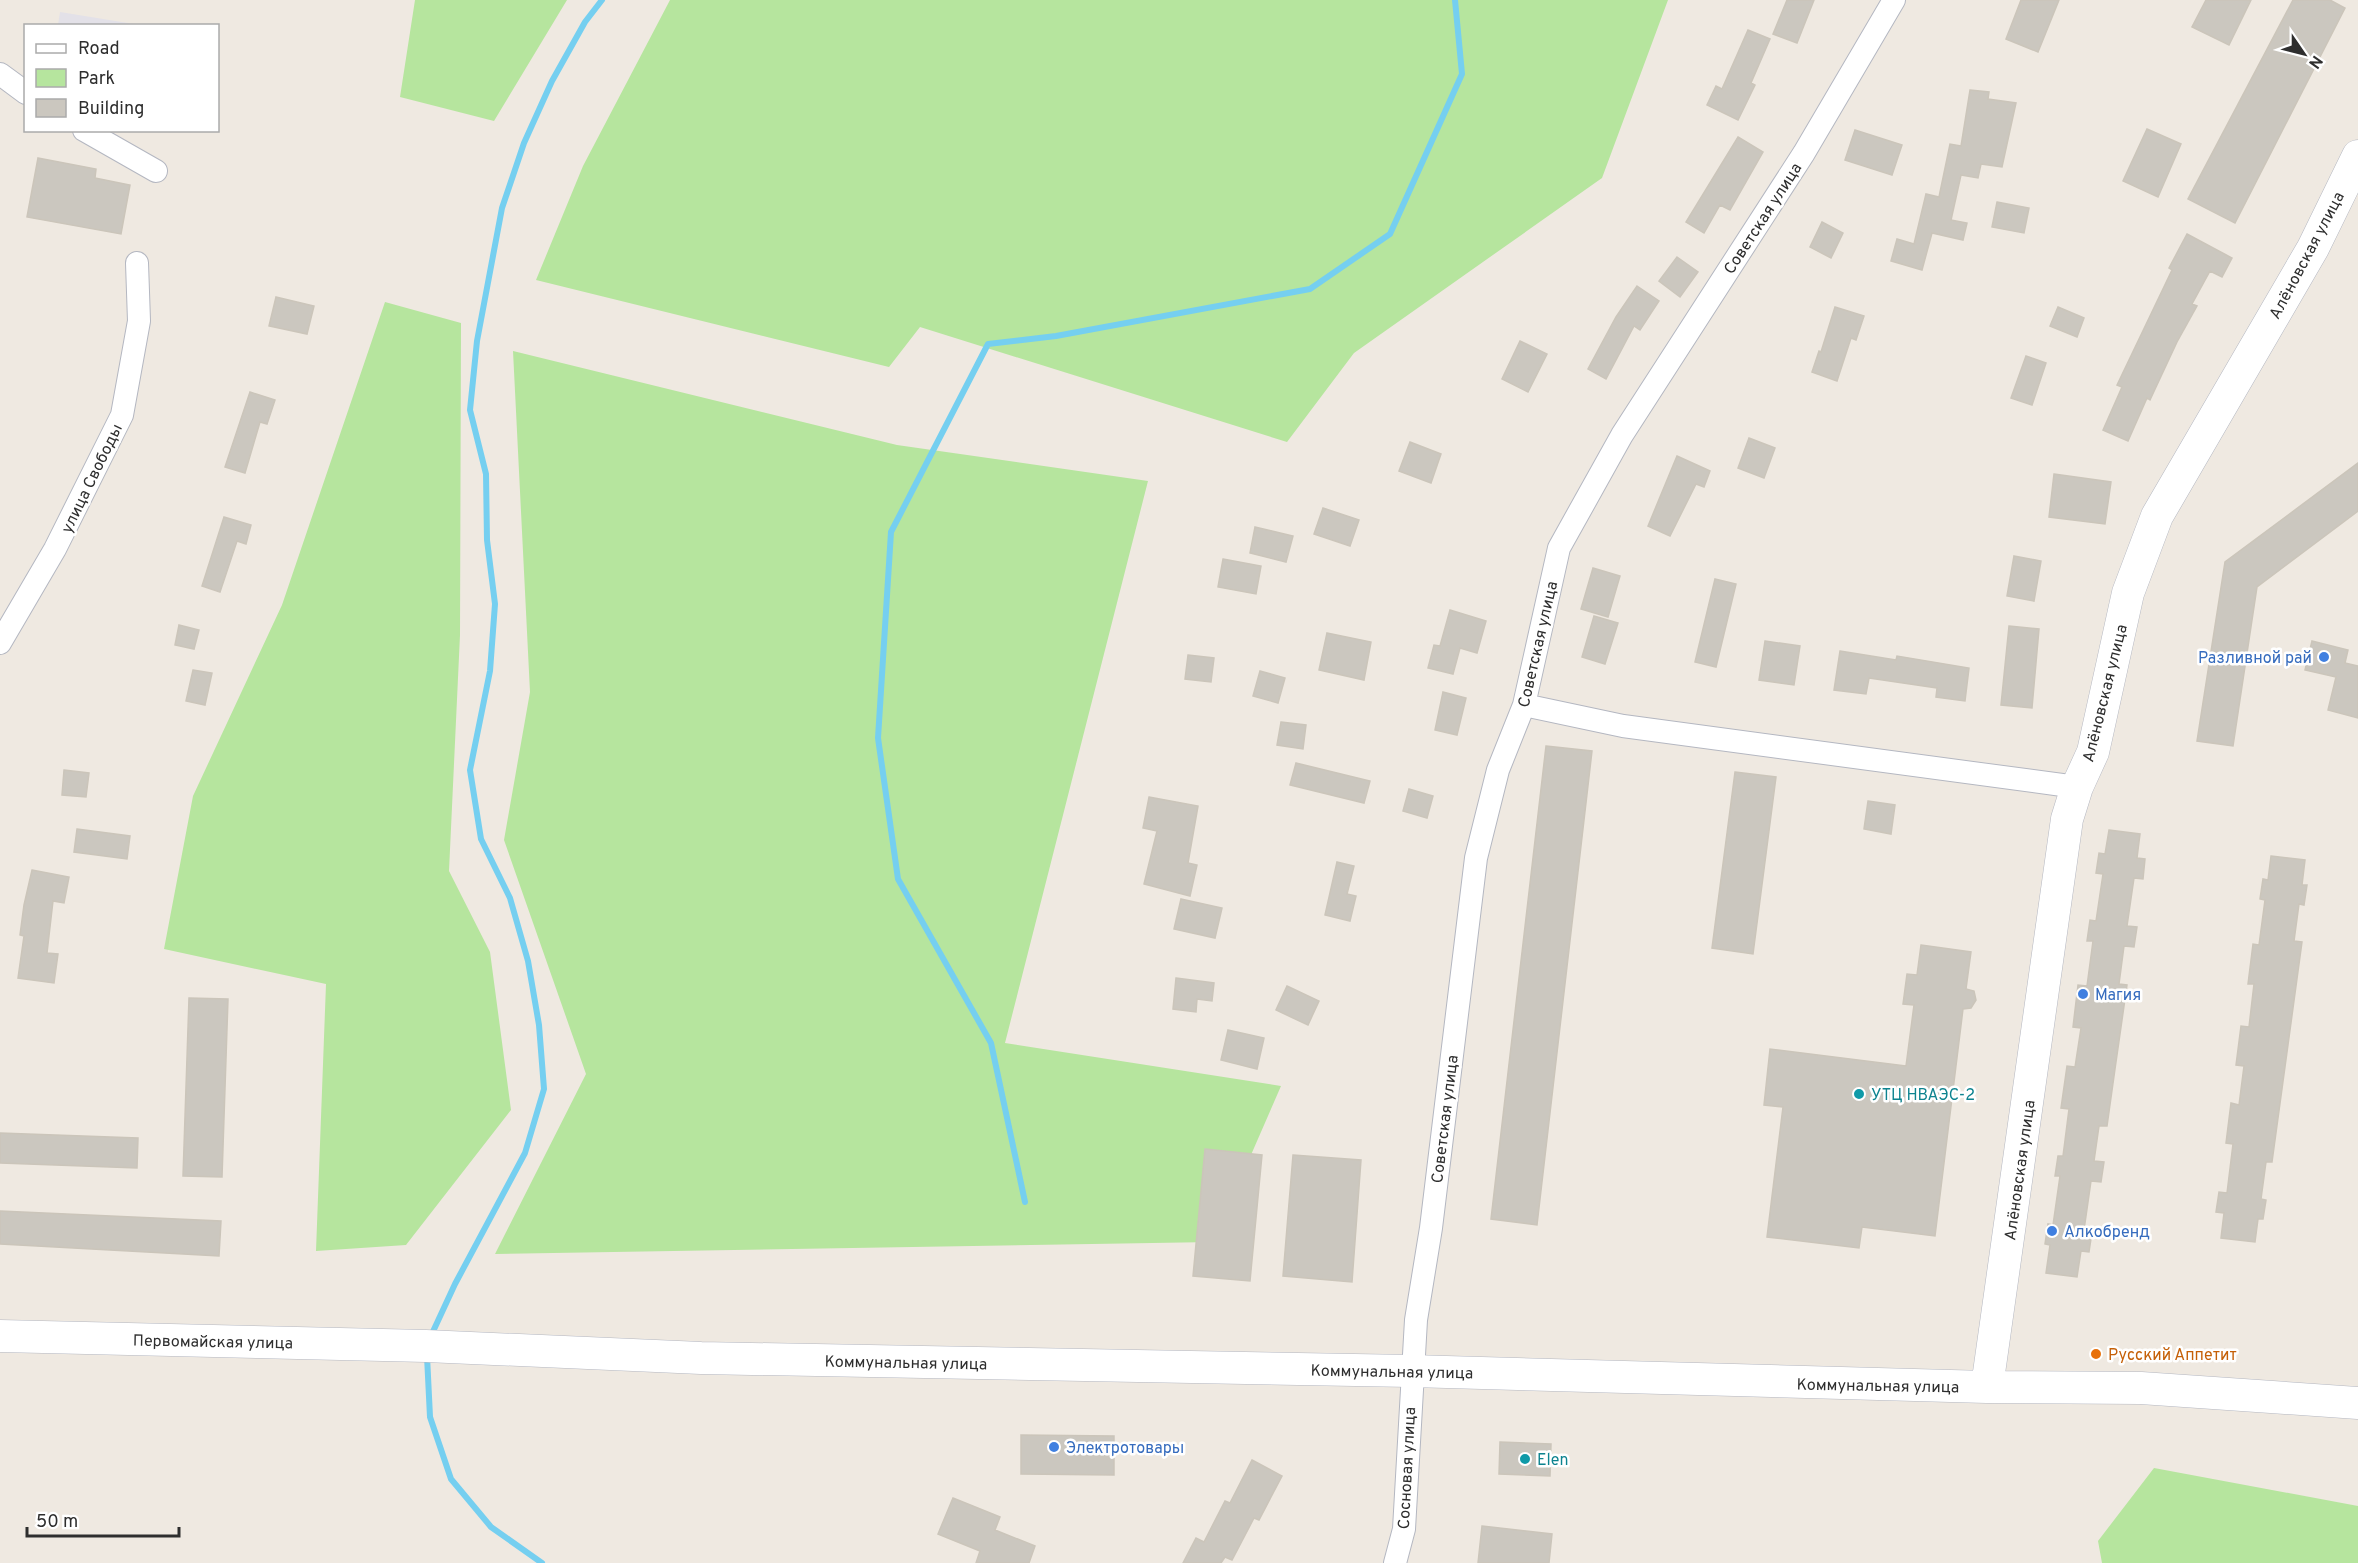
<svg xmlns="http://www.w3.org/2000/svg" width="2358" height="1563" viewBox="0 0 2358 1563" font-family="Overpass,sans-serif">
	<rect width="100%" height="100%" fill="#efe9e1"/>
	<path fill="#e3e1e8" d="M60,12l80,13h-82z"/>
	<path fill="#b6e59e" d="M415,0h152l-73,121 -94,-24z
		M670,0h998l-66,178 -248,175 -67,89 -367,-115 -31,40 -353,-87 47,-114z
		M385,302l76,21 -1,312 -11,236 41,81 21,158 -105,135 -90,6 10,-267 -162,-35 29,-153 89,-191z
		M513,351l384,94 251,36 -143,562 276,43 -68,156 -718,12 91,-180 -82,-234 26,-148z
		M2154,1468l204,38v57h-256l-4,-22z"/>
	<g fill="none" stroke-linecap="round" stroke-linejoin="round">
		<path stroke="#75cff0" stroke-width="6" d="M1025,1202l-34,-159 -93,-164 -20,-141 13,-206 97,-188 68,-8 254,-47 80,-55 72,-160 -7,-74
			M430,1338l25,-54 70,-131 19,-64 -5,-64 -11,-64 -18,-63 -29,-59 -11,-69 20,-99 5,-67 -8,-64 -1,-66 -16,-64 7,-69 25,-133 22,-65 28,-62 33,-59 17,-22
			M427,1356l3,61 21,62 40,48 51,36"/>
	</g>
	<path fill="#cbc7bf" stroke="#cbc5ba" stroke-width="1.5" d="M1787,0h27l-17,43 -24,-9z
		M2021,0h38l-21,52 -32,-13z
		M2206,0h45l-22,45 -37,-18z
		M2293,0h37l15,8 -110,215 -47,-24z
		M1748,30l22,9 -19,44 4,2 -17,35 -31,-15 9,-19 6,3z
		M1970,90l19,2 -1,7 28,4 -14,64 -21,-3 -3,14 -17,-3 -10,45 16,3 -4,17 -31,-7 -10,37 -31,-9 6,-22 17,5 12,-50 13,3 11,-53 11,2z
		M2147,129l34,15 -23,53 -35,-16z
		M1855,130l47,15 -10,30 -47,-15z
		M1738,137l25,15 -33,58 -10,-5 -16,28 -18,-11z
		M38,158l58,11 -1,9 35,7 -9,49 -94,-17z
		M1997,202l32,6 -5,25 -32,-6z
		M1822,222l21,11 -12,25 -21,-11z
		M2187,234l45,24 -10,19 -12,-6 -18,33 5,2 -20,36 -27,58 -3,-2 -19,43 -25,-11 19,-43 -5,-2 55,-115 -3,-2z
		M1677,257l21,15 -18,25 -21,-16z
		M1637,286l22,15 -19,29 -6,-4 -28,53 -18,-10 28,-52z
		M276,297l38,9 -7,28 -38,-8z
		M1835,307l29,9 -8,24 -5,-2 -14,43 -25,-9 7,-21 2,1z
		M2058,307l26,11 -7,19 -27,-11z
		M1520,341l27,13 -19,38 -26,-13z
		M2026,356l20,7 -14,42 -21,-7z
		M250,392l25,8 -8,24 -7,-2 -15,51 -20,-6z
		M1749,438l26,10 -11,30 -26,-10z
		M1410,442l31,12 -10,29 -32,-12z
		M1677,456l33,15 -6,16 -8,-3 -26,52 -22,-10z
		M2358,463v48l-101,76 -24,159 -36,-5 28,-179z
		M2054,474l57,8 -6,42 -56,-7z
		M1323,508l36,12 -9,26 -36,-12z
		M224,517l27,8 -5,19 -9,-3 -17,51 -18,-6z
		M1255,527l38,9 -7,26 -36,-9z
		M2014,556l27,5 -7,40 -27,-5z
		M1223,559l38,7 -5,28 -38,-7z
		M1593,568l27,8 -12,41 -27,-8z
		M1715,579l21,5 -20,83 -21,-5z
		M1450,610l36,11 -9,32 -17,-5 -7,26 -25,-6 6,-23 6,1z
		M1594,616l24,7 -13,41 -23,-7z
		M179,625l20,5 -5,19 -19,-4z
		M2009,626l30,3 -7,79 -31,-3z
		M1327,633l44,9 -7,38 -45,-10z
		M1765,641l35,5 -6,39 -35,-5z
		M2312,641l36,9 -3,13 13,3v52l-30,-8 8,-33 -31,-7z
		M1840,651l56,9 1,-4 72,12 -4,33 -29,-4 1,-9 -68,-10 -3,16 -32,-4z
		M1188,655l26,3 -3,24 -26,-3z
		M193,670l19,3 -7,32 -19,-4z
		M1260,671l25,7 -7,25 -25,-7z
		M1443,692l23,6 -9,37 -22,-5z
		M1281,722l25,3 -3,24 -26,-4z
		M1546,746l46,5 -55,474 -46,-6z
		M1296,763l74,18 -6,22 -74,-18z
		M64,770l25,3 -3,24 -24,-2z
		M1735,772l41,5 -23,177 -41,-6z
		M1409,789l24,7 -6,22 -24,-7z
		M1149,797l49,9 -10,57 9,2 -7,31 -46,-12 13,-53 -14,-3z
		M1868,801l27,4 -4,29 -27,-5z
		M77,829l53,7 -3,23 -53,-7z
		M2109,830l31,4 -3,24 8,1 -2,20 -9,-1 -7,48 10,1 -3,20 -10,-1 -5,38 8,1 -12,84 -8,57h-8l-5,35 10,1 -3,20 -10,-1 -7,49 8,2 -3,20 -8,-1 -4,26 -31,-4 4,-28 -5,-1 3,-20 5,1 7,-49h-5l3,-20h5l6,-47 -8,-1 6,-42 8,1 6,-39 -8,-1 5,-42 9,1 6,-45h-6l3,-21 6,1 7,-47 -7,-1 3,-20 6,1z
		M2271,856l34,4 -3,25h5l-3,20 -5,-1 -5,37 8,1 -30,220h-6l-5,37 5,1 -3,19h-5l-3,23 -34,-4 3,-25 -8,-1 3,-20 8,1 6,-49 -7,-1 5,-40 8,2 5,-39 -8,-1 5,-39 8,1 5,-43h-6l5,-40 6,1 6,-45 -5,-1 3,-20 5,1z
		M1337,862l17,4 -7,28 9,2 -6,25 -25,-6z
		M32,870l37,7 -5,26 -11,-2 -6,52 11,1 -4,29 -36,-5 6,-42 -4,-1 4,-30z
		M1181,899l41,9 -7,30 -41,-9z
		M1921,945l50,7 -5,37 8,2 2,9 -5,8 -8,1 -28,227 -73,-9 -3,21 -92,-11 16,-130 -19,-2 6,-56 136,17 8,-61 -11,-1 4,-30 10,1z
		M1176,978l38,5 -2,18 -15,-2 -1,13 -23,-3z
		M1287,986l32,15 -11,24 -32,-15z
		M189,998l39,1 -6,178 -39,-1z
		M1228,1030l36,8 -7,31 -36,-9z
		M0,1133l138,5 -1,30 -137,-5z
		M1205,1149l57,6 -12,126 -57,-5z
		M1293,1155l68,5 -9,122 -69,-6z
		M0,1211l221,10 -2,35 -219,-12z
		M1021,1435l93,1v39l-93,-1z
		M1500,1442l51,2 -1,32 -51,-2z
		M1252,1460l30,16 -23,44 -5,-2 -22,42 -7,-3 -4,6h-38l13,-25 8,4 21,-41 5,2z
		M953,1498l47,19 -5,13 40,16 -6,17h-53l4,-12 -42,-17z
		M1482,1526l70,8 -3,29h-71z"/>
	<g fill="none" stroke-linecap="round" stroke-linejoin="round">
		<g stroke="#b4b7c1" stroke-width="24">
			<path id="street" d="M0,74l26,19
				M84,130l72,41
				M0,643l55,-94 67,-134 17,-94 -2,-58
				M1524,705l99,21 454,61
				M1395,1563l9,-34 12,-209 15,-92 45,-370 22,-88 26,-65 35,-157 63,-113 182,-282 90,-153"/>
		</g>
		<g stroke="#b4b7c1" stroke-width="33">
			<path id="secondary" d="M0,1336l426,10 275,12 710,13 576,16 154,1 217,15
				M1987,1387l80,-568 10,-32 16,-35 35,-159 29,-77 156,-268 45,-92"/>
		</g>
		<use href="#street" stroke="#fff" stroke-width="22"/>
		<use href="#secondary" stroke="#fff" stroke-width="32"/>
	</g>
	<g fill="#3f7fe0" stroke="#fff" stroke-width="2">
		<circle cx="2324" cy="657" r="6"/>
		<circle cx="2083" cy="994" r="6"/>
		<circle cx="2052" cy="1231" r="6"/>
		<circle cx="1054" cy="1447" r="6"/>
	</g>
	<g fill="#0f9aa8" stroke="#fff" stroke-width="2">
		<circle cx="1859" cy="1094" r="6"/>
		<circle cx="1525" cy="1459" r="6"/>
	</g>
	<circle fill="#e8710a" stroke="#fff" stroke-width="2" cx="2096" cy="1354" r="6"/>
	<g text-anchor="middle" stroke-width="5" stroke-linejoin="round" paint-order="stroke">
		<g font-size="16" fill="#2e2e2e" stroke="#fff">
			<text transform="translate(1762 218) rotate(-57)" y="6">Советская улица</text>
			<text transform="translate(2306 255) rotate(-62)" y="6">Алёновская улица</text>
			<text transform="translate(91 478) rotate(-64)" y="6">улица Свободы</text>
			<text transform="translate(1537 644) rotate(-77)" y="6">Советская улица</text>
			<text transform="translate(2104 693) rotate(-76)" y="6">Алёновская улица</text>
			<text transform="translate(1444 1119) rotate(-83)" y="6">Советская улица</text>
			<text transform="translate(2019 1170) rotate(-82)" y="6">Алёновская улица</text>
			<text transform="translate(213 1341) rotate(1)" y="6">Первомайская улица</text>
			<text transform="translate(906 1362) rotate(1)" y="6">Коммунальная улица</text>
			<text transform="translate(1392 1371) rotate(1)" y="6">Коммунальная улица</text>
			<text transform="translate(1878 1385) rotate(1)" y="6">Коммунальная улица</text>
			<text transform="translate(1406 1468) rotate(-87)" y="6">Сосновая улица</text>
		</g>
		<g font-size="16" fill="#366cbe" stroke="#fff" text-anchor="start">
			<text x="2312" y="663" text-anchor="end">Разливной рай</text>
			<text x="2095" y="1000">Магия</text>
			<text x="2064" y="1237">Алкобренд</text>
			<text x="1066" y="1453">Электротовары</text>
		</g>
		<g font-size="16" fill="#0d838f" stroke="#fff" text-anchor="start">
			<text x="1871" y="1100">УТЦ НВАЭС-2</text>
			<text x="1537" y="1465">Elen</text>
		</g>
		<g font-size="16" fill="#c56008" stroke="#fff" text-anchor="start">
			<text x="2108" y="1360">Русский Аппетит</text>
		</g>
	</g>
	<rect x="24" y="24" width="195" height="108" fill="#ffffff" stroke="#ababab" stroke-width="1.5"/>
	<rect x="36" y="44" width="30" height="9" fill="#ffffff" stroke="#ababab" stroke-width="1.5"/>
	<text x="78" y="54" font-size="18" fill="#2e2e2e">Road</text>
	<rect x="36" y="69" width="30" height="18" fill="#b6e59e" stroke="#ababab" stroke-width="1.5"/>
	<text x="78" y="84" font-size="18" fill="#2e2e2e">Park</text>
	<rect x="36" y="99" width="30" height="18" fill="#cbc7bf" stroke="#ababab" stroke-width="1.5"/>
	<text x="78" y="114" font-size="18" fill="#2e2e2e">Building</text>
	<g transform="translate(2304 54) rotate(125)" stroke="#ffffff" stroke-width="4.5" paint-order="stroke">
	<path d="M0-4.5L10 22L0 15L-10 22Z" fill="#2e2e2e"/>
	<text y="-9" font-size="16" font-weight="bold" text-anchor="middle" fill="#2e2e2e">N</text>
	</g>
	<path d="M27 1527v9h152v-9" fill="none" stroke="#2e2e2e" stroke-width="3"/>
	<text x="36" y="1527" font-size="18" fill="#2e2e2e" stroke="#ffffff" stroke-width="4.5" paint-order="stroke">50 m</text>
</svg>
